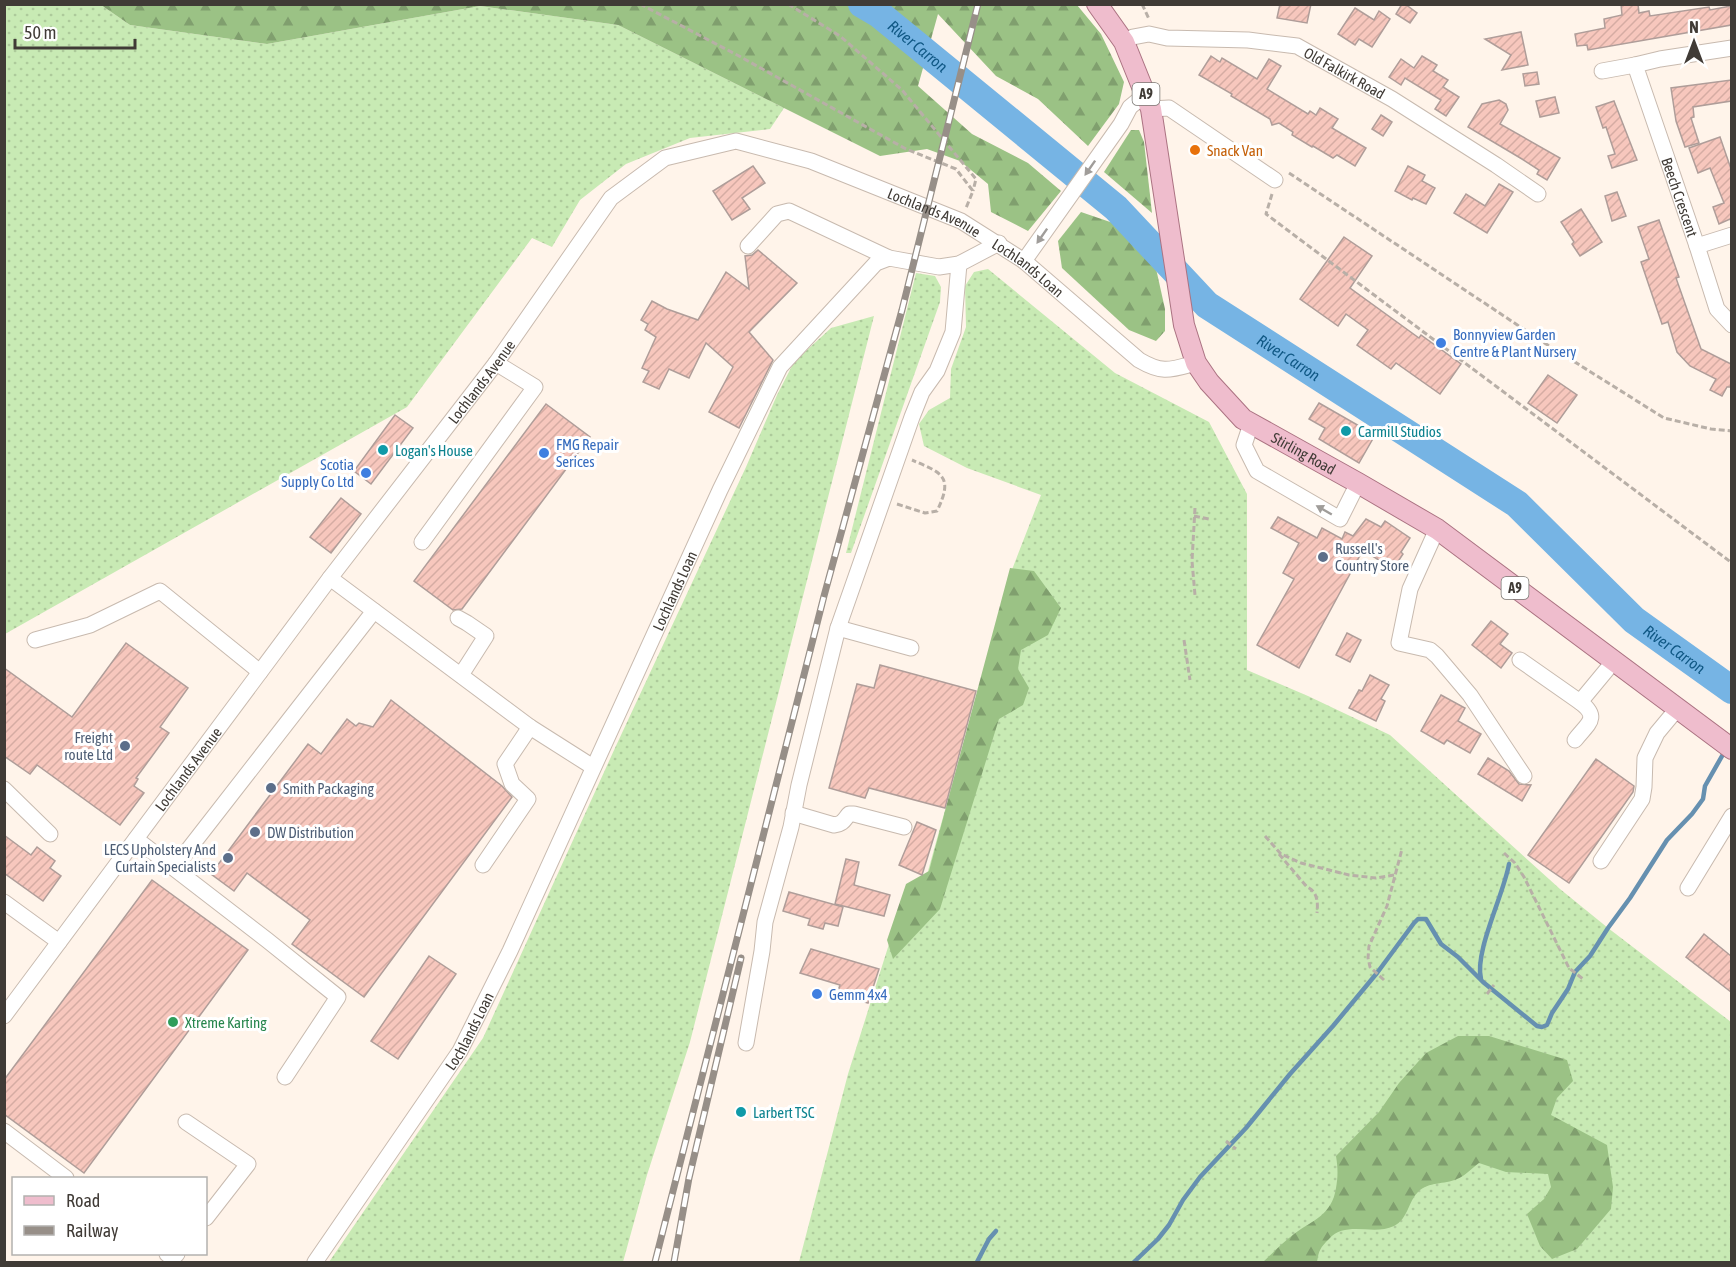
<svg xmlns="http://www.w3.org/2000/svg" width="1736" height="1267" viewBox="0 0 1736 1267" font-family="'Asap Condensed',sans-serif">
<style>
.grass{fill:url(#grass-dots)}
.forest{fill:url(#forest-firs)}
.lines{fill:none;stroke-linecap:round;stroke-linejoin:round}
.stream{stroke:#6690b0;stroke-width:4.5}
.river{stroke:#76b4e4;stroke-width:28}
.building{fill:url(#building-hatch);stroke:#af9d99;stroke-width:1.5}
.minor-casing{stroke:#c8baaf;stroke-width:17}
.major-casing{stroke:#ab7382;stroke-width:22}
.path{stroke:#b8afa7;stroke-width:3;stroke-dasharray:6 3;stroke-linecap:butt}
.minor{stroke:#fff;stroke-width:15}
.major{stroke:#efbdcd;stroke-width:20}
.rail-casing{stroke:#978f88;stroke-width:7}
.rail{stroke:#fff;stroke-width:4.5;stroke-dasharray:14;stroke-linecap:butt}
.oneway{fill:#a09d9a}
.food-dot{fill:#e8710a;stroke:#fff;stroke-width:2}
.shop-dot{fill:#3f7fe0;stroke:#fff;stroke-width:2}
.culture-dot{fill:#0f9aa8;stroke:#fff;stroke-width:2}
.service-dot{fill:#5c6f8a;stroke:#fff;stroke-width:2}
.leisure-dot{fill:#2e9e5b;stroke:#fff;stroke-width:2}
.labels{text-anchor:middle;dominant-baseline:central;stroke-width:6;stroke-linejoin:round;paint-order:stroke}
.shield{fill:#fff;stroke:#797672;stroke-width:1.5}
.shield-label{font-size:14px;font-weight:bold;fill:#403b36}
.street-label{font-size:15px;fill:#403b36;stroke:#fff}
.food-label{font-size:15px;fill:#c56008;stroke:#fff;text-anchor:start}
.shop-label{font-size:15px;fill:#366cbe;stroke:#fff;text-anchor:start}
.culture-label{font-size:15px;fill:#0d838f;stroke:#fff;text-anchor:start}
.service-label{font-size:15px;fill:#4e5e75;stroke:#fff;text-anchor:start}
.leisure-label{font-size:15px;fill:#27864d;stroke:#fff;text-anchor:start}
.water-label{font-size:16px;font-style:italic;fill:#105885;stroke:#fff}
</style>
<defs>
<pattern id="grass-dots" width="8" height="8" patternUnits="userSpaceOnUse" patternTransform="scale(1.5)"><rect width="8" height="8" fill="#c8eab4"/><path d="M2 2h.1M6 6h.1" fill="none" stroke="#adca9b" stroke-width="1.8" stroke-linecap="round"/></pattern>
<pattern id="forest-firs" width="22" height="20" patternUnits="userSpaceOnUse" patternTransform="scale(1.5)"><rect width="22" height="20" fill="#9bc285"/><path d="M5 1l3.5 6h-7zM16 11l3.5 6h-7z" fill="#809f6e"/></pattern>
<pattern id="building-hatch" width="6" height="6" patternUnits="userSpaceOnUse" patternTransform="scale(1.5)"><rect width="6" height="6" fill="#f7c7bd"/><path d="M-1 1l2-2M0 6l6-6M5 7l2-2" fill="none" stroke="#d5aca3"/></pattern>
</defs>
<rect width="100%" height="100%" fill="#fff4ea"/>
<g class="grass">
<path d="M5,5H101L130,25L267,44L480,6L618,25L784,108L770,129L690,138L626,164L580,200L552,247L532,238L407,407L5,634Z"/>
<path d="M988,269L1115,373L1209,422L1247,494V670L1308,696L1390,735L1560,889L1608,928L1731,1022V1262H799L848,1074L907,887L926,878L1013,567L1041,495L967,468L924,446L919,424L929,410L950,398L951,369L966,327L965,286L974,272Z"/>
<path d="M916,273L935,276L941,287L940,302L851,553H846Z"/>
<path d="M874,316L690,1042L647,1175L623,1262H329L483,1038L615,748L746,467L777,395L794,362L831,328Z"/>
</g>
<g class="forest">
<path d="M101,5H1077L1101,34L1124,82L1119,104L1088,146L1038,99L996,76L938,14L918,86L972,134L1028,163L1061,191L1028,231L991,212L988,184L960,161L927,149L880,156L618,25L480,6L267,44L130,25Z"/>
<path d="M1131,130H1139L1144,142L1152,213L1104,172Z"/>
<path d="M1081,212L1116,224L1155,264L1165,309V331L1156,341L1129,330L1062,268L1058,241Z"/>
<path d="M1010,568L1034,571L1061,608L1048,635L1021,650L1018,669L1029,688L1023,705L999,719L940,909L893,959L887,940L906,884L929,871Z"/>
<path d="M1458,1036H1489L1567,1060L1573,1081L1557,1098L1551,1115L1607,1145L1613,1187L1611,1209L1577,1249L1552,1259L1540,1246L1527,1214L1544,1199L1551,1187L1548,1174L1506,1172L1479,1163C1472,1168 1465,1176 1457,1179C1444,1185 1429,1181 1418,1192C1408,1202 1408,1219 1394,1226C1373,1236 1346,1220 1329,1239C1320,1248 1319,1250 1317,1262H1263C1273,1253 1283,1242 1294,1234C1313,1220 1332,1215 1336,1188C1338,1176 1338,1169 1336,1156L1379,1112L1399,1083L1426,1053Z"/>
</g>
<g class="lines">
<g class="stream">
<path d="M1481,979C1474,952 1504,894 1509,864"/>
<path d="M977,1262L989,1239L996,1231"/>
<path d="M1134,1262L1158,1239L1169,1225L1183,1200L1200,1177L1246,1128L1290,1074L1333,1026L1377,973L1414,923L1418,919H1426L1441,944L1458,957L1483,982L1537,1026L1542,1027L1547,1025L1552,1013L1568,989L1575,972L1590,956L1608,928L1630,898L1667,840L1692,814L1703,799L1705,786L1726,749"/>
</g>
<path class="river" id="s1" d="M862,4L879,14L1116,208L1207,305L1517,504L1634,620L1732,690"/>
</g>
<g class="building">
<path d="M1280,4H1311L1307,23L1277,18Z"/>
<path d="M1402,4H1405L1417,13L1410,23L1396,14Z"/>
<path d="M1621,4H1638L1639,13L1649,11L1650,16L1709,7L1710,10L1731,6V25L1588,50L1587,45L1577,46L1575,34L1605,28L1604,19L1622,15Z"/>
<path d="M1355,8L1374,20L1379,11L1390,19L1372,47L1359,39L1355,45L1338,34Z"/>
<path d="M1521,32L1528,65L1502,70L1511,55L1485,39Z"/>
<path d="M1211,56L1220,62L1222,58L1257,79L1269,59L1281,66L1267,89L1308,114L1310,111L1316,115L1320,108L1338,119L1332,128L1366,148L1355,166L1337,155L1333,158L1313,146L1312,147L1292,135L1293,132L1279,123L1272,125L1270,119L1231,96L1232,94L1199,75Z"/>
<path d="M1422,56L1437,65L1433,71L1448,80L1443,87L1459,97L1446,116L1435,109L1441,100L1405,78L1401,85L1389,77L1401,59L1414,68Z"/>
<path d="M1537,72L1539,84L1525,86L1523,74Z"/>
<path d="M1731,80V101L1693,107L1694,117L1691,118L1699,143L1685,147L1676,121L1671,88Z"/>
<path d="M1555,97L1559,113L1540,117L1536,101Z"/>
<path d="M1499,100L1506,104L1508,110L1500,124L1560,158L1547,180L1537,174L1539,170L1522,159L1468,127L1482,104Z"/>
<path d="M1614,101L1637,160L1612,168L1608,156L1615,154L1606,127L1603,128L1596,107Z"/>
<path d="M1381,115L1392,122L1383,136L1372,129Z"/>
<path d="M1720,137L1731,169V221L1730,219L1719,224L1713,207L1724,203L1710,168L1698,173L1689,148Z"/>
<path d="M753,166L765,183L742,198L750,209L732,220L713,191Z"/>
<path d="M1408,166L1425,175L1422,181L1435,188L1426,204L1413,198L1412,200L1395,191Z"/>
<path d="M1499,184L1513,192L1487,233L1454,213L1466,194L1485,206Z"/>
<path d="M1617,192L1626,216L1612,221L1605,196Z"/>
<path d="M1581,209L1602,242L1580,256L1572,244L1574,242L1561,222Z"/>
<path d="M1659,220L1679,277L1676,278L1701,349L1731,364V387H1727L1722,396L1710,390L1716,379L1690,366L1677,352L1668,322L1662,324L1641,262L1649,259L1638,227Z"/>
<path d="M1344,237L1372,256L1350,288L1419,338L1421,335L1461,364L1440,394L1396,363L1391,369L1357,345L1368,330L1346,314L1338,326L1300,299Z"/>
<path d="M758,250L797,283L749,332L773,360L739,428L709,412L733,367L706,343L689,378L669,369L659,389L643,382L649,371L642,368L656,337L645,330L648,324L641,320L652,301L667,309L698,320L726,272L749,289L745,256L752,255Z"/>
<path d="M1548,375L1577,395L1557,423L1528,403Z"/>
<path d="M1319,403L1375,435L1359,463L1319,439L1325,428L1309,419Z"/>
<path d="M546,404L590,437L462,609L453,610L414,581Z"/>
<path d="M395,415L413,428L371,484L354,471Z"/>
<path d="M341,498L361,514L331,553L310,537Z"/>
<path d="M1278,517L1317,538L1322,528L1342,539L1345,532L1353,536L1366,519L1381,527L1385,521L1410,538L1401,552L1403,554L1393,569L1363,550L1299,668L1257,645L1294,579L1283,573L1299,543L1271,528Z"/>
<path d="M1491,621L1508,634L1500,644L1512,653L1501,668L1472,645Z"/>
<path d="M1347,633L1361,640L1350,662L1336,655Z"/>
<path d="M126,643L188,688L160,727L169,733L136,778L138,779L134,786L144,793L120,825L37,765L30,774L4,756V668L72,717Z"/>
<path d="M880,665L976,691L945,808L869,788L865,798L829,788L857,684L874,688Z"/>
<path d="M1370,675L1389,685L1381,699L1385,701L1376,721L1349,708L1359,690L1362,691Z"/>
<path d="M1441,695L1465,708L1458,721L1481,734L1470,753L1447,740L1444,744L1421,731Z"/>
<path d="M391,700L502,786L512,797L364,997L292,944L310,920L247,873L234,891L211,874L308,744L321,754L347,719L356,726L359,723L373,727Z"/>
<path d="M1488,758L1509,771L1519,784L1531,785L1522,801L1478,774Z"/>
<path d="M1596,759L1634,786L1633,792L1569,883L1528,855Z"/>
<path d="M917,822L936,830L922,875L899,865Z"/>
<path d="M4,835L31,855L37,847L55,861L50,868L61,876L43,901L4,873Z"/>
<path d="M846,859L859,862L854,885L890,895L884,916L835,904Z"/>
<path d="M152,880L248,950L84,1173L4,1114V1080Z"/>
<path d="M789,892L843,907L838,926L825,923L823,929L808,925L810,919L783,911Z"/>
<path d="M1704,934L1731,956V992L1686,957Z"/>
<path d="M811,949L879,969L868,1003L837,994L840,985L800,973Z"/>
<path d="M429,956L456,974L398,1059L371,1041Z"/>
</g>
<g class="lines">
<defs>
<g id="minor">
<path id="s2" d="M1124,42L1133,37L1149,34L1167,38L1248,40L1297,46L1392,99L1496,165L1538,194"/>
<path id="s3" d="M1732,48L1660,59L1635,65L1697,246L1717,309L1732,325"/>
<path d="M1602,71L1635,65"/>
<path d="M1151,109L1169,108L1275,180"/>
<path d="M748,246L777,214L789,211L889,258"/>
<path d="M1697,246L1732,235"/>
<path d="M1024,261L1121,124L1130,107L1146,94"/>
<path d="M1251,424L1244,445L1257,471L1340,519L1358,483"/>
<path d="M1437,529L1410,589L1399,643L1430,650L1437,656L1470,695L1524,776"/>
<path d="M422,542L535,387L496,363"/>
<path d="M330,578L530,727L593,767"/>
<path d="M458,618L467,623L486,636L461,675"/>
<path d="M838,628L911,648"/>
<path d="M35,640L90,625L160,591L260,672"/>
<path d="M1520,660L1580,702L1614,661"/>
<path d="M1575,740C1587,724 1601,718 1580,702"/>
<path d="M4,789L50,834"/>
<path d="M793,813L834,825C843,824 844,820 849,814H854L904,827"/>
<path d="M136,839L267,940L338,997L285,1077"/>
<path d="M1601,861L1642,799L1644,787L1645,758L1657,733L1677,709"/>
<path d="M483,865L528,799L512,784L505,764L530,727"/>
<path d="M174,868L374,611"/>
<path d="M1688,888L1732,816"/>
<path d="M4,902L59,942"/>
<path id="s4" d="M4,1016L330,578L496,363L611,198L665,158L736,141L811,161L961,221L1024,261L1139,360C1163,374 1170,370 1196,363"/>
<path d="M746,1043L762,951L765,922L791,827L799,785L838,628L912,417L922,392L937,371L953,332L959,264"/>
<path d="M186,1122L248,1164L206,1218"/>
<path d="M4,1131L66,1178"/>
<path d="M167,1254L173,1258L177,1254"/>
<path id="s5" d="M315,1262L460,1051L510,951L720,490L780,367L876,263L889,258L939,267L959,264L999,243"/>
</g>
<g id="major">
<path id="s6" d="M1097,4L1124,42L1151,109L1184,325L1196,363L1209,382L1243,419L1358,483L1437,529L1732,749"/>
</g>
</defs>
<use href="#minor" class="minor-casing"/>
<use href="#major" class="major-casing"/>
<g class="path">
<path d="M640,4L739,56L906,149L956,169L973,191L966,208"/>
<path d="M788,4L840,36L902,90L976,179L973,191"/>
<path d="M1142,4L1149,19"/>
<path d="M1289,173L1543,342L1664,418L1711,429L1732,431"/>
<path d="M1272,194L1266,214L1732,563"/>
<path d="M897,504L925,513L937,511C954,476 942,473 912,460"/>
<path d="M1195,508L1192,561L1195,595"/>
<path d="M1194,516L1209,519"/>
<path d="M1184,640L1190,680"/>
<path d="M1265,836L1281,854L1301,863L1349,875L1376,878L1394,875"/>
<path d="M1504,853L1515,863L1524,877L1569,968L1583,979"/>
<path d="M1279,854L1307,887C1318,892 1318,903 1317,913"/>
<path d="M1384,980L1370,967L1368,958L1369,946L1387,906L1402,849"/>
<path d="M1487,994L1494,985"/>
<path d="M1226,1141L1236,1149"/>
</g>
<use href="#minor" class="minor"/>
<use href="#major" class="major"/>
<defs>
<g id="rail">
<path d="M655,1262L824,596L902,310L978,4"/>
<path d="M674,1262L689,1178L741,958"/>
</g>
</defs>
<use href="#rail" class="rail-casing"/>
<use href="#rail" class="rail"/>
</g>
<defs><path id="oneway-solid" d="M-6-.8H1V-3.2L6.5 0L1 3.2V.8H-6Z" transform="scale(1.5)"/></defs>
<g class="oneway">
<use href="#oneway-solid" transform="translate(1090 168) rotate(125)"/>
<use href="#oneway-solid" transform="translate(1042 236) rotate(125)"/>
<use href="#oneway-solid" transform="translate(1324 510) rotate(-150)"/>
</g>
<circle class="food-dot" cx="1195" cy="150" r="6"/>
<g class="shop-dot">
<circle cx="1441" cy="343" r="6"/>
<circle cx="544" cy="453" r="6"/>
<circle cx="366" cy="473" r="6"/>
<circle cx="817" cy="994" r="6"/>
</g>
<g class="culture-dot">
<circle cx="1346" cy="431" r="6"/>
<circle cx="383" cy="450" r="6"/>
<circle cx="741" cy="1112" r="6"/>
</g>
<g class="service-dot">
<circle cx="1323" cy="557" r="6"/>
<circle cx="125" cy="746" r="6"/>
<circle cx="271" cy="788" r="6"/>
<circle cx="255" cy="832" r="6"/>
<circle cx="228" cy="858" r="6"/>
</g>
<circle class="leisure-dot" cx="173" cy="1022" r="6"/>
<g class="labels">
<g class="shield">
<rect x="1132.5" y="83" width="27" height="22" rx="4.5"/>
<rect x="1501.5" y="577" width="27" height="22" rx="4.5"/>
</g>
<g class="shield-label">
<text x="1146" y="94">A9</text>
<text x="1515" y="588">A9</text>
</g>
<g class="street-label">
<text stroke="none"><textPath href="#s2" startOffset="230">Old Falkirk Road</textPath></text>
<text stroke="none"><textPath href="#s3" startOffset="238">Beech Crescent</textPath></text>
<text stroke="none"><textPath href="#s4" startOffset="1370">Lochlands Avenue</textPath></text>
<text stroke="none"><textPath href="#s4" startOffset="1480">Lochlands Loan</textPath></text>
<text stroke="none"><textPath href="#s4" startOffset="794">Lochlands Avenue</textPath></text>
<text stroke="none"><textPath href="#s6" startOffset="520">Stirling Road</textPath></text>
<text stroke="none"><textPath href="#s5" startOffset="764">Lochlands Loan</textPath></text>
<text stroke="none"><textPath href="#s4" startOffset="308">Lochlands Avenue</textPath></text>
<text stroke="none"><textPath href="#s5" startOffset="278">Lochlands Loan</textPath></text>
</g>
<g class="food-label">
<text x="1207" y="150">Snack Van</text>
</g>
<g class="shop-label">
<text x="1453" y="334">Bonnyview Garden<tspan x="1453" dy="17">Centre &amp; Plant Nursery</tspan></text>
<text x="556" y="444">FMG Repair<tspan x="556" dy="17">Serices</tspan></text>
<text x="354" y="464" text-anchor="end">Scotia<tspan x="354" dy="17">Supply Co Ltd</tspan></text>
<text x="829" y="994">Gemm 4x4</text>
</g>
<g class="culture-label">
<text x="1358" y="431">Carmill Studios</text>
<text x="395" y="450">Logan's House</text>
<text x="753" y="1112">Larbert TSC</text>
</g>
<g class="service-label">
<text x="1335" y="548">Russell's<tspan x="1335" dy="17">Country Store</tspan></text>
<text x="113" y="737" text-anchor="end">Freight<tspan x="113" dy="17">route Ltd</tspan></text>
<text x="283" y="788">Smith Packaging</text>
<text x="267" y="832">DW Distribution</text>
<text x="216" y="849" text-anchor="end">LECS Upholstery And<tspan x="216" dy="17">Curtain Specialists</tspan></text>
</g>
<g class="leisure-label">
<text x="185" y="1022">Xtreme Karting</text>
</g>
<g class="water-label">
<text stroke="none"><textPath href="#s1" startOffset="70">River Carron</textPath></text>
<text stroke="none"><textPath href="#s1" startOffset="556">River Carron</textPath></text>
<text stroke="none"><textPath href="#s1" startOffset="1042">River Carron</textPath></text>
</g>
</g>
<rect width="1736" height="1267" fill="none" stroke="#403b36" stroke-width="12"/>
<rect x="12" y="1177" width="195" height="78" fill="#ffffff" stroke="#b3b1af" stroke-width="1.5"/>
<rect x="24" y="1196" width="30" height="9" fill="#efbdcd" stroke="#b3b1af" stroke-width="1.5"/>
<text x="66" y="1207" font-size="18" fill="#403b36">Road</text>
<rect x="24" y="1226" width="30" height="9" fill="#978f88" stroke="#b3b1af" stroke-width="1.5"/>
<text x="66" y="1237" font-size="18" fill="#403b36">Railway</text>
<g transform="translate(1694 42)" stroke="#ffffff" stroke-width="4.5" paint-order="stroke">
<path d="M0-4.5L10 22L0 15L-10 22Z" fill="#403b36"/>
<text y="-9" font-size="16" font-weight="bold" text-anchor="middle" fill="#403b36">N</text>
</g>
<path d="M15 39v9h120v-9" fill="none" stroke="#403b36" stroke-width="3"/>
<text x="24" y="39" font-size="18" fill="#403b36" stroke="#ffffff" stroke-width="4.5" paint-order="stroke">50 m</text>
</svg>
